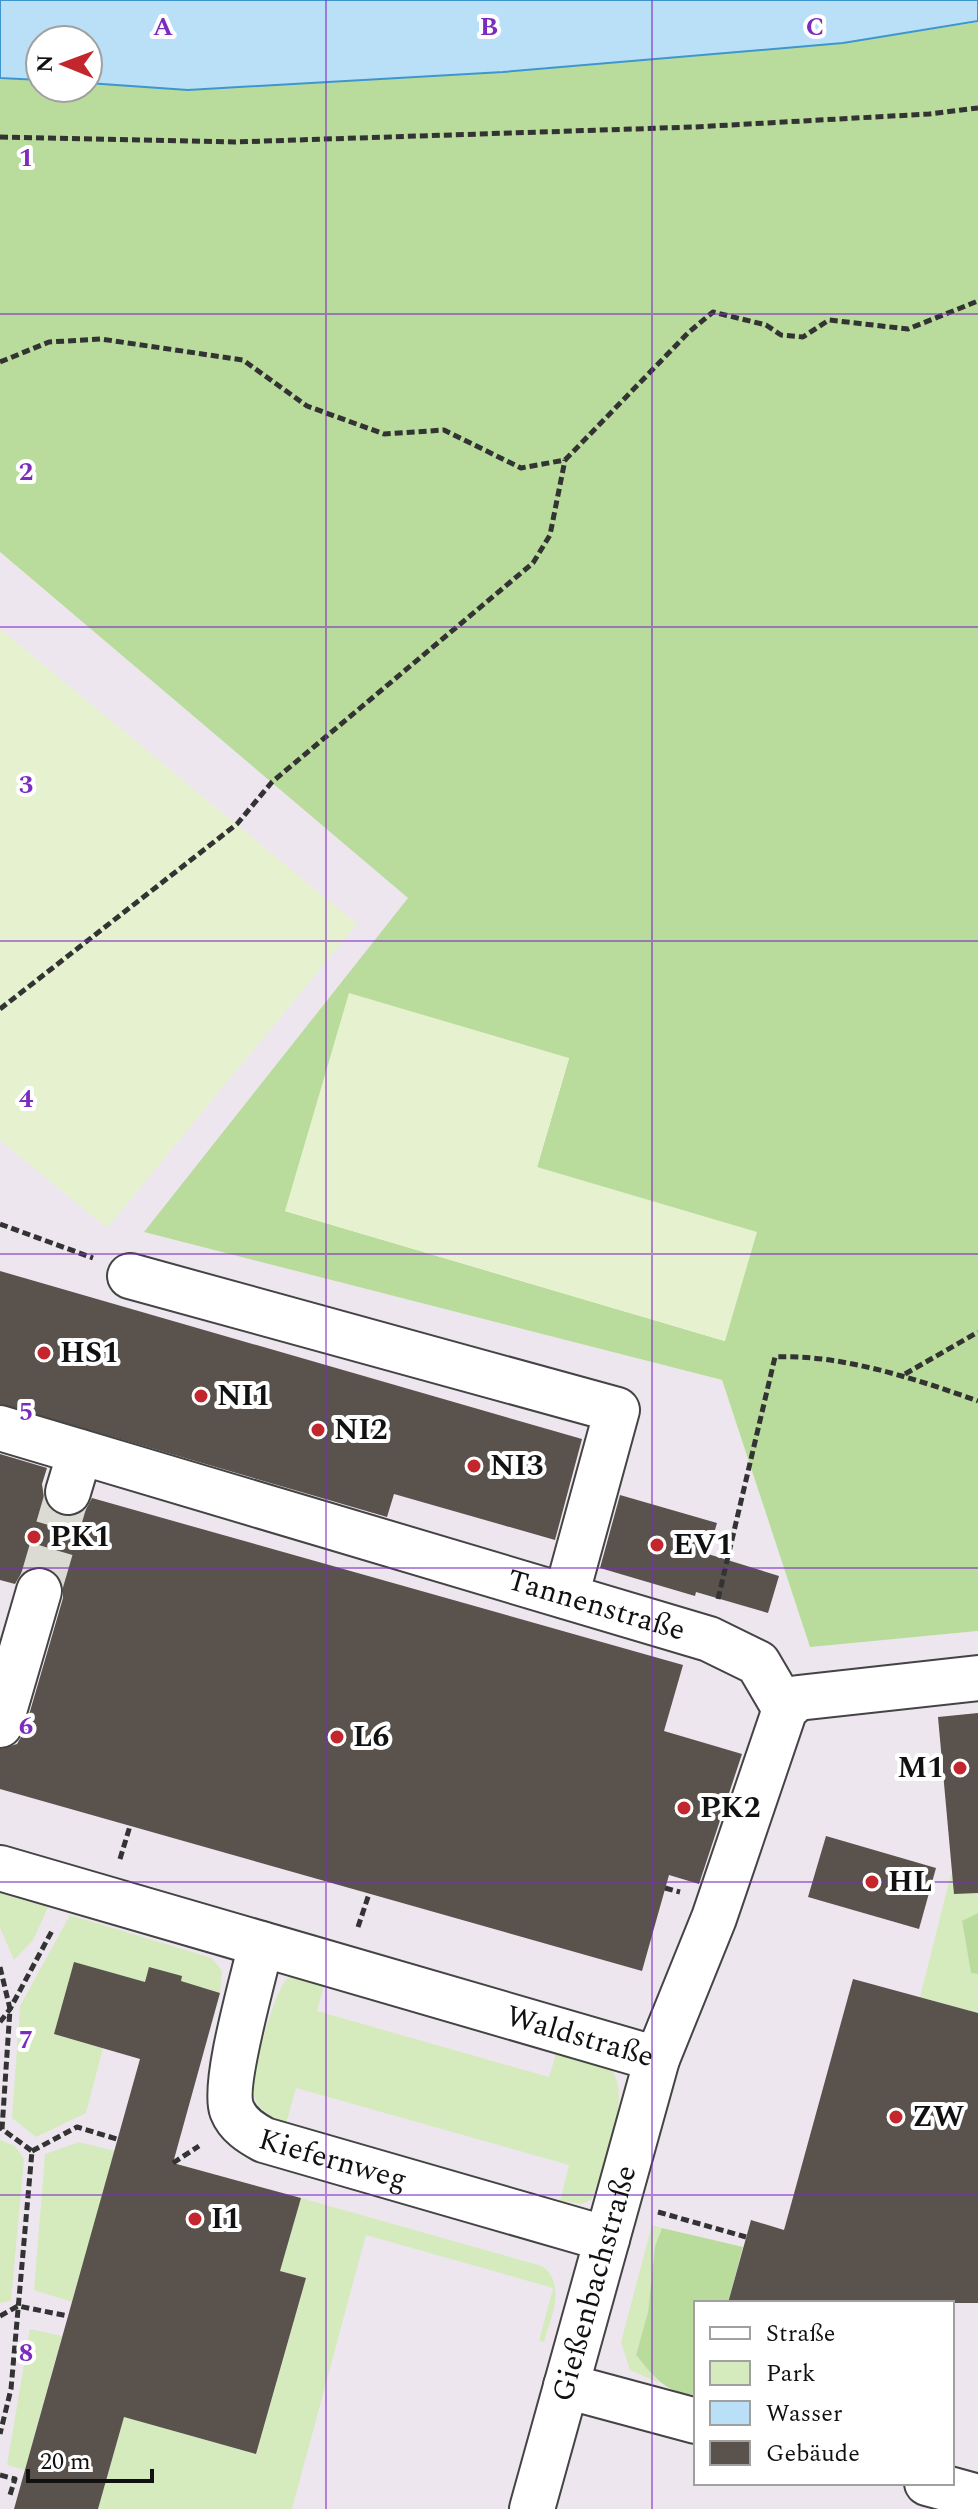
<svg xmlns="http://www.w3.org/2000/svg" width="978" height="2509" viewBox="0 0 978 2509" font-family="Spectral,serif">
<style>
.industrial{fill:#eee6ef;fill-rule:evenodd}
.green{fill:#d5ebbd}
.forest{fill:#b9dc9c;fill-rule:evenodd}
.pitch{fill:#e6f2cf}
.water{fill:#b9e0f7;stroke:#3f96cf;stroke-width:2}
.building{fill:#5a524d}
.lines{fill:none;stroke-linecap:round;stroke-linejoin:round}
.minor-tunnel{stroke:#dbdad3;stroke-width:44;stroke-dasharray:44 22;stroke-linecap:butt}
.minor-casing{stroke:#444;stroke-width:48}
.path{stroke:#333;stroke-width:5;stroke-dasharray:8 4;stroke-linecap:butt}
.minor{stroke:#fff;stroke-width:44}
.grid{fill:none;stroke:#7b2cbf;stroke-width:2;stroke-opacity:0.55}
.poi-dot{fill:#c4262e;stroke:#fff;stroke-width:3}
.labels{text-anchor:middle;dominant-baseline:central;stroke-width:8;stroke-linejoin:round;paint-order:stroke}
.poi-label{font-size:30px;font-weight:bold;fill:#111;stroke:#fff;text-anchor:start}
.street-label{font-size:30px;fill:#111;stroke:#fff}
.grid-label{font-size:26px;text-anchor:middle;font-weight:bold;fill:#7b2cbf;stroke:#fff;stroke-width:8;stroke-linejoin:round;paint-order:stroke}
</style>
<rect width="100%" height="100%" fill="#fffdf5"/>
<path class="industrial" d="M0,552L409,898L145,1232L722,1380L810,1646L978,1631V2509H0ZM696,2303H952V2483H696Z"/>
<g class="green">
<path d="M978,1872V1913L962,1922L971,1973L978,1974V2013L920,1997L951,1874Z"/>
<path d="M0,1890L49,1905L33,1940L14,1960L0,1928Z"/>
<path d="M70,1915L212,1958L222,1971L220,1993L202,1987L198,1998L178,1992L182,1976L145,1983L103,2048L86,2113L36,2137L12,2118L20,2006Z"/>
<path d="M302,1972L326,1978L317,2011L549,2077L559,2044C575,2051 603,2057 613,2072C631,2099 603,2171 592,2199L583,2204L560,2201L569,2165L296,2088L286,2124C274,2117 256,2110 254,2095C250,2076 273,1996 286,1980C290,1975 295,1974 302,1972Z"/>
<path d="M0,2140L15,2146L24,2159L11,2301L0,2303Z"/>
<path d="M79,2142L115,2151L72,2302L34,2290L45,2154Z"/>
<path d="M301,2198L542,2266C567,2284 551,2317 544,2342L539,2341L553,2288L366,2235L292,2509H98L124,2417L256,2454L306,2279L280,2271Z"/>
<path d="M652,2225L662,2228L655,2246L648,2312L636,2355L659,2383L630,2370L621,2342Z"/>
<path d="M30,2329L62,2336L25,2470L7,2465Z"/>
</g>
<g class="forest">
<path d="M978,22V1631L810,1647L722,1380L144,1232L408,898L0,552V78L40,80V88H88V83L188,90L503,72L843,43ZM569,1058L537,1167L725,1341L285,1211Z"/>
<path d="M978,1913V1974L971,1973L962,1921Z"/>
<path d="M662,2228L743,2247L728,2303H696V2395C665,2393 654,2377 636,2355L648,2312L655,2246Z"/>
</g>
<g class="pitch">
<path d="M0,629L357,924L107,1228L0,1140Z"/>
<path d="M349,993L569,1058L537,1167L757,1232L725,1341L285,1211Z"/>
</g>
<path class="water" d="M0,0H978V21L843,43L503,72L188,90L88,83V40H40V80L0,78Z"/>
<g class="building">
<path d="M0,1271L582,1439L555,1540L394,1494L387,1517L0,1404Z"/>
<path d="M0,1454L47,1468L42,1484L44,1498L50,1510L62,1516H74L85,1511L92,1498L683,1665L664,1731L742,1754L699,1884L669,1875L642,1971L0,1789V1749L17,1744L24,1732L63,1598V1586L58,1574L45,1567H32L22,1572L15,1584L0,1580Z"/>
<path d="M620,1495L717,1523L708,1554L779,1576L768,1613L696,1592L695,1596L600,1568Z"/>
<path d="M978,1713V1893L954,1894L938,1717Z"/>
<path d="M826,1836L936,1868L919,1929L808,1897Z"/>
<path d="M74,1962L145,1982L149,1967L182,1976L181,1981L220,1993L173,2163L301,2198L280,2271L306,2278L256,2454L124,2417L98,2509H14L140,2059L54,2034Z"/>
<path d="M853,1979L978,2013V2303H728L751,2220L784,2230Z"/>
</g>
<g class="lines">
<path class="minor-tunnel" d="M39,1591L68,1492"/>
<defs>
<g id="minor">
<path d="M130,1276L617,1410L566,1596"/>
<path id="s1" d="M0,1428L709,1639L758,1663L785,1709"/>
<path d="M68,1492L80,1452"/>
<path d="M0,1725L39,1591"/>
<path id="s2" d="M0,1868L657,2059"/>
<path id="s3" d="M261,1944C254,1976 222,2085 232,2110C238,2125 251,2133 264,2140L607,2239"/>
<path d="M566,2386L696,2421"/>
<path d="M927,2483L978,2497"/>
<path id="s4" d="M532,2509L657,2059L714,1918L785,1709L798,1698L978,1678"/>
</g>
</defs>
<use href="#minor" class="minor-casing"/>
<g class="path">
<path d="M0,137L235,142L694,127L929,114L978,108"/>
<path d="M0,362L49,342L101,339L243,360L307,406L384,434L444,430L521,468L565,460L689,332L713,312L766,325L781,335L803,337L829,320L908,329L978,301"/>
<path d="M0,1009L237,824L272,782L533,563L550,535L565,460"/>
<path d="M0,1224L93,1258"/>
<path d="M905,1374L978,1332"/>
<path d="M718,1599L775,1357C841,1354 916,1379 978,1401"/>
<path d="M120,1859L130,1826"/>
<path d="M665,1888L680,1892"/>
<path d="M358,1927L369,1894"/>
<path d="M0,1967L10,2009L2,2129L32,2151L11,2389L0,2434"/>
<path d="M0,2022L10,2009L53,1929"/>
<path d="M32,2151L77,2127L117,2139"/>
<path d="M173,2163L199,2146"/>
<path d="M658,2212L746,2237"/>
<path d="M0,2316L18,2306L68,2316"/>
<path d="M0,2475L15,2479L10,2495"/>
</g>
<use href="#minor" class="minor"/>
</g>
<path class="grid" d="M326,0V2509M652,0V2509M0,314H978M0,627H978M0,941H978M0,1254H978M0,1568H978M0,1882H978M0,2195H978"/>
<g class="poi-dot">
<circle cx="44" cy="1353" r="8"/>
<circle cx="201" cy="1396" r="8"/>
<circle cx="318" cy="1430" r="8"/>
<circle cx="474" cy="1466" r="8"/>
<circle cx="34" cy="1537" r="8"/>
<circle cx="657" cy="1545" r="8"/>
<circle cx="337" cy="1737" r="8"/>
<circle cx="960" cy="1768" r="8"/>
<circle cx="684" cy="1808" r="8"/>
<circle cx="872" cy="1882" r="8"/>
<circle cx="896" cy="2117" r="8"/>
<circle cx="195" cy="2219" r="8"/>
</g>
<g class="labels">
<g class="poi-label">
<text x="60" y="1353">HS1</text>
<text x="217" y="1396">NI1</text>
<text x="334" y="1430">NI2</text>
<text x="490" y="1466">NI3</text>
<text x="50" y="1537">PK1</text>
<text x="673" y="1545">EV1</text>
<text x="353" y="1737">L6</text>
<text x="944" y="1768" text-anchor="end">M1</text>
<text x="700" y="1808">PK2</text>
<text x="888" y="1882">HL</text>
<text x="912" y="2117">ZW</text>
<text x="211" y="2219">I1</text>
</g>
<g class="street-label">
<text stroke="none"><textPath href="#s1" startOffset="622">Tannenstraße</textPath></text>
<text stroke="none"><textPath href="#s2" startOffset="604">Waldstraße</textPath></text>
<text stroke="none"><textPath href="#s3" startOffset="286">Kiefernweg</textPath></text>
<text stroke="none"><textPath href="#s4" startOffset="234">Gießenbachstraße</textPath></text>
</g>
</g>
<g class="grid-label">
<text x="163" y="35">A</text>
<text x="489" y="35">B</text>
<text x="815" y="35">C</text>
<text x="26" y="166">1</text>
<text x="26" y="480">2</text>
<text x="26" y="793">3</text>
<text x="26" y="1107">4</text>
<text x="26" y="1420">5</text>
<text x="26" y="1734">6</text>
<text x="26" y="2048">7</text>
<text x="26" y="2361">8</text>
</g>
<rect x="694" y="2301" width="260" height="184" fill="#ffffff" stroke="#a0a0a0" stroke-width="2"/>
<rect x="710" y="2327" width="40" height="12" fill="#ffffff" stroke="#a0a0a0" stroke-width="2"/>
<text x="766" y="2341" font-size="24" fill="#111111">Straße</text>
<rect x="710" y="2361" width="40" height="24" fill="#d5ebbd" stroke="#a0a0a0" stroke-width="2"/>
<text x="766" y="2381" font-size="24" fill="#111111">Park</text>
<rect x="710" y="2401" width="40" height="24" fill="#b9e0f7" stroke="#a0a0a0" stroke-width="2"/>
<text x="766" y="2421" font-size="24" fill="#111111">Wasser</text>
<rect x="710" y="2441" width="40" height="24" fill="#5a524d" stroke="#a0a0a0" stroke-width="2"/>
<text x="766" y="2461" font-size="24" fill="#111111">Gebäude</text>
<g transform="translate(64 64) rotate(271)"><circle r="38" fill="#ffffff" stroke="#a0a0a0" stroke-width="2"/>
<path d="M0-6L14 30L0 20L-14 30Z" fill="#c4262e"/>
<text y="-12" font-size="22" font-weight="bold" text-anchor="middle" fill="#111111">N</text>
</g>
<path d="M28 2469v12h124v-12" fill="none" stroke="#111111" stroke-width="4"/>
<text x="40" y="2469" font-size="24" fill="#111111" stroke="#ffffff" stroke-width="6" paint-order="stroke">20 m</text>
</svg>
